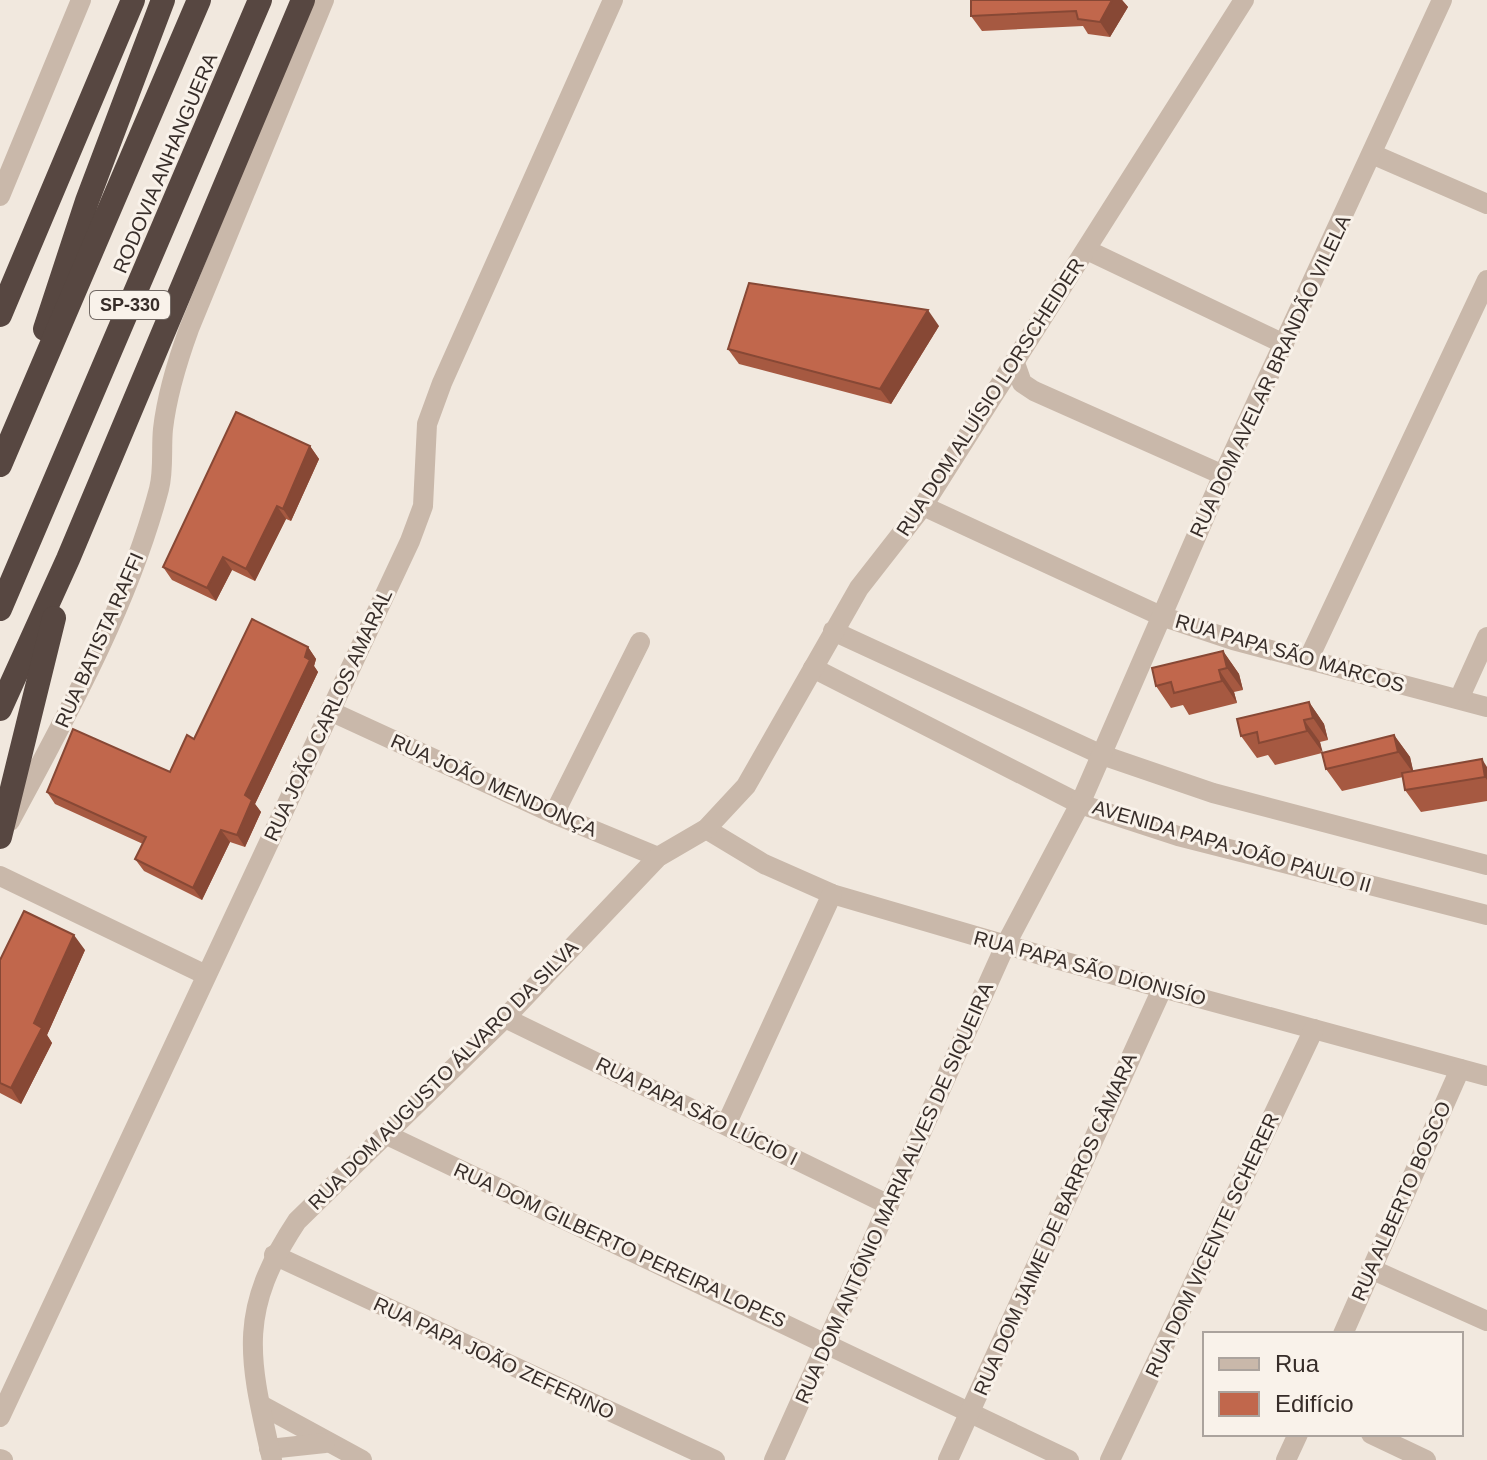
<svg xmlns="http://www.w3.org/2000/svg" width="1487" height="1460" viewBox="0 0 1487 1460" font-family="Helvetica,sans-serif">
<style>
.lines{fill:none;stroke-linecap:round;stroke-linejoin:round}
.minor{stroke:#c9b8aa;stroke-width:20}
.highway{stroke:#574741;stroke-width:24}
.wall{fill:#a65941}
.shaded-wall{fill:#874835}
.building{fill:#c1674c;stroke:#874835;stroke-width:2}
.labels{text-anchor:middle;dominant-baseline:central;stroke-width:6;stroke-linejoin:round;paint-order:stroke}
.shield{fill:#f9f2ea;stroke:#716863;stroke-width:2}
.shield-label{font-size:18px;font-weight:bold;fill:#372d29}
.street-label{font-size:20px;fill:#372d29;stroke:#f9f2ea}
</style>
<rect width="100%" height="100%" fill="#f1e8de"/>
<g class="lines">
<g class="minor">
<path d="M1372,154L1487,204"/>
<path d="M0,196L81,0"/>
<path d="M1087,250L1284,344"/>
<path d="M1015,363L1022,383L1034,391L1223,475"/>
<path d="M923,506L1161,616L1233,640L1487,707"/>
<path d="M833,631L1102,755L1213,793L1487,865"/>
<path d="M1308,660L1487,280"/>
<path d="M813,668L1080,804L1178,836L1487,915"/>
<path d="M1459,699L1487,637"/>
<path d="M330,711L554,814L658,857"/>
<path d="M554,814L640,642"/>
<path d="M10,821C67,715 128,606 159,489C164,470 161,448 163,429C167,394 177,362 189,329L324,0"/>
<path d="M706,829L764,864L832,894L1044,956L1487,1076"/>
<path d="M0,876L206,975"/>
<path d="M505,1018L889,1205"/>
<path d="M726,1125L832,894"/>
<path d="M387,1135L1069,1460"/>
<path d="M274,1255L715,1460"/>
<path d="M1371,1269L1487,1321"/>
<path d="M1343,1334L1460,1069"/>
<path d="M261,1405L362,1460"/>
<path d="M0,1417L410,541L423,506L427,424L442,383L613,0"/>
<path d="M1371,1434L1426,1460"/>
<path d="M269,1449L325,1443"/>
<path d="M0,1459L3,1460"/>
<path d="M272,1460C249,1358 236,1313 297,1221L505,1018L658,857L706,829L746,786L859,588L923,506L1244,0"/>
<path d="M774,1460L1005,946L1080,804L1223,475L1442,0"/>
<path d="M948,1460L1162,989"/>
<path d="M1110,1460L1314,1029"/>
<path d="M1286,1460L1298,1434"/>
</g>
<g class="highway">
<path d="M0,315L133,0"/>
<path d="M45,329L87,201L163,0"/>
<path d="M0,465L199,0"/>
<path d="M0,609L260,0"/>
<path d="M0,709L68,559L303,0"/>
<path d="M0,837L54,618"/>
</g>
</g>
<g class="wall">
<path d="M971,0H1122L1128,7L1110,37L1088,34L1083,26L982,31L971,16Z"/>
<path d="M939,326L891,404L739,364L728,349Z"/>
<path d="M310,446L319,459L291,521L286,519L255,581L232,570L216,601L172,580L163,567Z"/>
<path d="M308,647L316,659L314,666L318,672L255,804L261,812L245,847L230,842L202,900L144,871L135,859L143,844L55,804L47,792L170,772L194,739Z"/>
<path d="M1223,651L1239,674L1243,690L1234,692L1237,703L1189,715L1183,705L1171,708L1156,686Z"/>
<path d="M1309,702L1324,724L1328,740L1320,742L1322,753L1394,735L1410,757L1413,771L1487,767V801L1421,812L1405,790L1403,777L1342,791L1326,769L1322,753L1275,765L1268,755L1257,758L1241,736Z"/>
<path d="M85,950L47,1035L52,1043L21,1104L0,1093V960Z"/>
</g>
<g class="shaded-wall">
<path d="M1112,0H1122L1128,7L1110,37L1100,22Z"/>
<path d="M928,310L939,326L891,404L880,389Z"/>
<path d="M310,446L319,459L291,521L283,509Z"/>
<path d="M277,506L286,519L255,581L246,569Z"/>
<path d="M223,557L232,570L216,601L207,588Z"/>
<path d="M308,647L316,659L314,666L318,672L255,804L261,812L245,847L237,835L245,795Z"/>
<path d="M1223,651L1239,674L1243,690L1227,668Z"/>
<path d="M1219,670L1234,692L1237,703L1222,681Z"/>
<path d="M1309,702L1324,724L1328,740L1313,718Z"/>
<path d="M1304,720L1320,742L1323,753L1307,731Z"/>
<path d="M1394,735L1410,757L1414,774L1398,752Z"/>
<path d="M1482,759L1487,767V780L1485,777Z"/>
<path d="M221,830L230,842L202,900L193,888Z"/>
<path d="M74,935L85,950L47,1035L52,1043L21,1104L11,1088L34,1023Z"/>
</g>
<g class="building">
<path d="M971,0H1112L1100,22L1078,19L1076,11L971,16Z"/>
<path d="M749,283L928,310L880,389L728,349Z"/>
<path d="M236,412L310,446L283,509L277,506L246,569L223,557L207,588L163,567Z"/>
<path d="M252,619L308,647L305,657L310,660L245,795L252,800L237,835L221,830L193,888L135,859L146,837L47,792L73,729L170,772L187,735L194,739Z"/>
<path d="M1223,651L1227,668L1219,670L1222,681L1174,693L1171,682L1156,686L1152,668Z"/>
<path d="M1309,702L1313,718L1304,720L1307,731L1259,743L1257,732L1241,736L1237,719Z"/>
<path d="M1394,735L1398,752L1326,769L1322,753Z"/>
<path d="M1482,759L1485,777L1405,790L1402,773Z"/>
<path d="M24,911L74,935L34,1023L42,1028L11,1088L0,1083V960Z"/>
</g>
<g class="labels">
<rect class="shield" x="90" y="291" width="80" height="28" rx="6"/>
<g class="shield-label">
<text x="130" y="305">SP-330</text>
</g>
<g class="street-label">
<text transform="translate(165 163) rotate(-67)">RODOVIA ANHANGUERA</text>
<text transform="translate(1270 376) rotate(-65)">RUA DOM AVELAR BRANDÃO VILELA</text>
<text transform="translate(990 397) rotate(-57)">RUA DOM ALUÍSIO LORSCHEIDER</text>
<text transform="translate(99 640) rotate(-66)">RUA BATISTA RAFFI</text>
<text transform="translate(1290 653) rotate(16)">RUA PAPA SÃO MARCOS</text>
<text transform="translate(328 715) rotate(-65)">RUA JOÃO CARLOS AMARAL</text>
<text transform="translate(494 785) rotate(24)">RUA JOÃO MENDONÇA</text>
<text transform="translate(1232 846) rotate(16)">AVENIDA PAPA JOÃO PAULO II</text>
<text transform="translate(1090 968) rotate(15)">RUA PAPA SÃO DIONISÍO</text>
<text transform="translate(443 1075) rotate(-45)">RUA DOM AUGUSTO ÁLVARO DA SILVA</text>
<text transform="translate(697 1111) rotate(26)">RUA PAPA SÃO LÚCIO I</text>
<text transform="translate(894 1193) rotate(-66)">RUA DOM ANTÔNIO MARIA ALVES DE SIQUEIRA</text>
<text transform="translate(1401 1201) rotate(-66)">RUA ALBERTO BOSCO</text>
<text transform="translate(1055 1224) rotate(-66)">RUA DOM JAIME DE BARROS CÂMARA</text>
<text transform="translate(620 1245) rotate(25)">RUA DOM GILBERTO PEREIRA LOPES</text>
<text transform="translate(1212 1245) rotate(-65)">RUA DOM VICENTE SCHERER</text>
<text transform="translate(494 1358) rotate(25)">RUA PAPA JOÃO ZEFERINO</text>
</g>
</g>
<rect x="1203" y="1332" width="260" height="104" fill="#f9f2ea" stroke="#aba39d" stroke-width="2"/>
<rect x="1219" y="1358" width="40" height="12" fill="#c9b8aa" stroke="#aba39d" stroke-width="2"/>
<text x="1275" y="1372" font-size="24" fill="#372d29">Rua</text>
<rect x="1219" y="1392" width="40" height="24" fill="#c1674c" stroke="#aba39d" stroke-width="2"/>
<text x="1275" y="1412" font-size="24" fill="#372d29">Edifício</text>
</svg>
